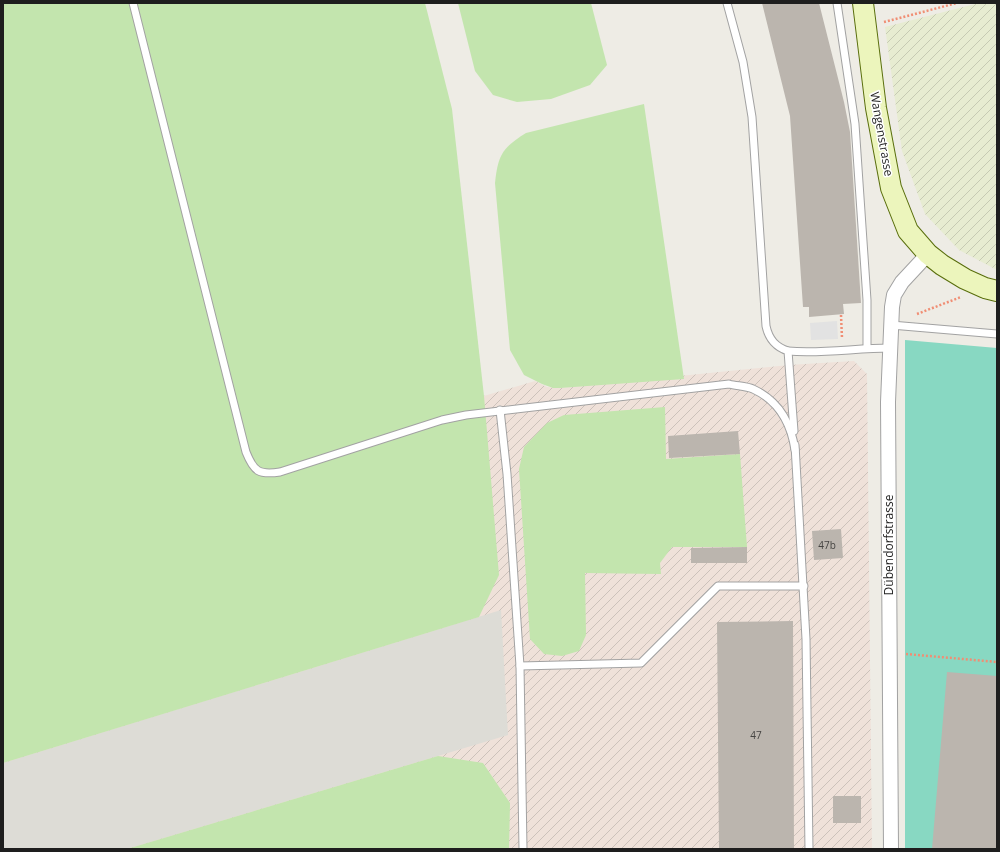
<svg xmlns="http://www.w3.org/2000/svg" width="1000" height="852" viewBox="0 0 1000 852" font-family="'Open Sans',sans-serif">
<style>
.military{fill:url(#military-furrows)}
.airport{fill:#dddcd6}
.farmland{fill:url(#farmland-furrows)}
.grass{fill:#c3e5ae}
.pitch{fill:#88d8c2}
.parking{fill:#e2e2e2}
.building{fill:#bbb5ae}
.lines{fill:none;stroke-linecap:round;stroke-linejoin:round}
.service-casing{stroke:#a2a2a2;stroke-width:9}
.minor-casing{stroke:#a2a2a2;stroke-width:16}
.secondary-casing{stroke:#596e0c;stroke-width:22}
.path{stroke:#f08e74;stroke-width:2.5;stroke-dasharray:2 2;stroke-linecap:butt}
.service{stroke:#fff;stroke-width:7}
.minor{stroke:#fff;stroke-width:14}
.secondary{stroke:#ecf5bc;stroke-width:20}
.labels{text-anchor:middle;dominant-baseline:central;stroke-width:3;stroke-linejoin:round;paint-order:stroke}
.number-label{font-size:10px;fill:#454442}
.street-label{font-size:12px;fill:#1e1e1e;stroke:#fff}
</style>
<defs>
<pattern id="military-furrows" width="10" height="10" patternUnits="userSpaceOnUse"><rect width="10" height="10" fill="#efe1d9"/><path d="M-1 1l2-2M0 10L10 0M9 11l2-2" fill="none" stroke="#ccc1ba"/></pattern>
<pattern id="farmland-furrows" width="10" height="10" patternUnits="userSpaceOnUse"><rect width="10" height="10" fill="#e7ecd1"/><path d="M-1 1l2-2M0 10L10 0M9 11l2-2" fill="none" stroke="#c6cab3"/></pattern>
</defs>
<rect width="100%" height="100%" fill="#eeece5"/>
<path class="military" d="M3,3L416,416L535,381L547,387L560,388L789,365L854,361L867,374L872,849H3Z"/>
<path class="airport" d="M501,610L508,735L127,849H3V763Z"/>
<path class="farmland" d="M979,3L997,4V270L959,250L925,214L902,151L885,27Z"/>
<g class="grass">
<path d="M3,3H425L452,109L484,396L499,575L479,617L3,763Z"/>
<path d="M458,3H591L607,65L590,85L551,99L517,102L493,95L475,71Z"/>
<path d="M644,104L684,379L560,388H553L542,384L524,375L510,350L495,183C498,155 502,148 526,133Z"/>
<path d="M665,407L666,459L740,454L747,547H672L660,563L661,574L585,573L586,635L579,651L562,656L544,654L530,639L519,469L524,447L547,423L564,415Z"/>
<path d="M438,756L483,763L510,803L509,849H127Z"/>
</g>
<path class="pitch" d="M905,340L997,348V849H905Z"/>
<path class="parking" d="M837,321L838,339L811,340L810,323Z"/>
<g class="building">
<path d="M762,3H819L844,102L850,132L861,303L843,304L844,314L809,317V307H803L790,116Z"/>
<path d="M738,431L740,454L669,458L668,436Z"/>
<path d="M841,529L843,558L814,560L812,531Z"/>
<path d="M747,547V563H691V548Z"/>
<path d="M793,621L794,849H719L717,622Z"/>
<path d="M947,672L997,676V849H932Z"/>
<rect x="833" y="796" width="28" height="27"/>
</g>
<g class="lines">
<defs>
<g id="service">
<path d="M133,3L246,452C254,472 259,475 280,472L442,420L466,415L729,384C736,386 746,386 753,389C779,401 791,423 795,450"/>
<path d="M727,3L743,62L752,117L766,326C769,340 776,347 788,351L794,431"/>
<path d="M837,3L855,124L867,300V348"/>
<path d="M891,325L997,334"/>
<path d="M788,351C822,354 856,348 890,348"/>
<path d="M500,410L507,474L520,666L523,849"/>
<path d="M795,445L806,639L809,849"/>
<path d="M520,666L641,663L718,586H804"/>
</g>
<path id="minor" d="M891,849L888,402L892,307L894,295L902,282L928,254"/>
<path id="secondary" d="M863,3L876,108L891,188L908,231L928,254L942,265L965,279L985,288L997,291"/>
</defs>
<use href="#service" class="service-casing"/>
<use href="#minor" class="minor-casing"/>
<use href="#secondary" class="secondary-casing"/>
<g class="path">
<path d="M884,22L957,3"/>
<path d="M917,314L961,297"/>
<path d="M841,315L842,338"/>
<path d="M906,654L997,662"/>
</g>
<use href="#service" class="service"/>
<use href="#minor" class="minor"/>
<use href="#secondary" class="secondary"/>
</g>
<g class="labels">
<g class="number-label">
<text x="827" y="545">47b</text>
<text x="756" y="735">47</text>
</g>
<g class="street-label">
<text transform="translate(882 134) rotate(80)">Wangenstrasse</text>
<text transform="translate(888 545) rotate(-90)">Dübendorfstrasse</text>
</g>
</g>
<rect width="1000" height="852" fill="none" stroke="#1e1e1e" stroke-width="8"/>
</svg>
